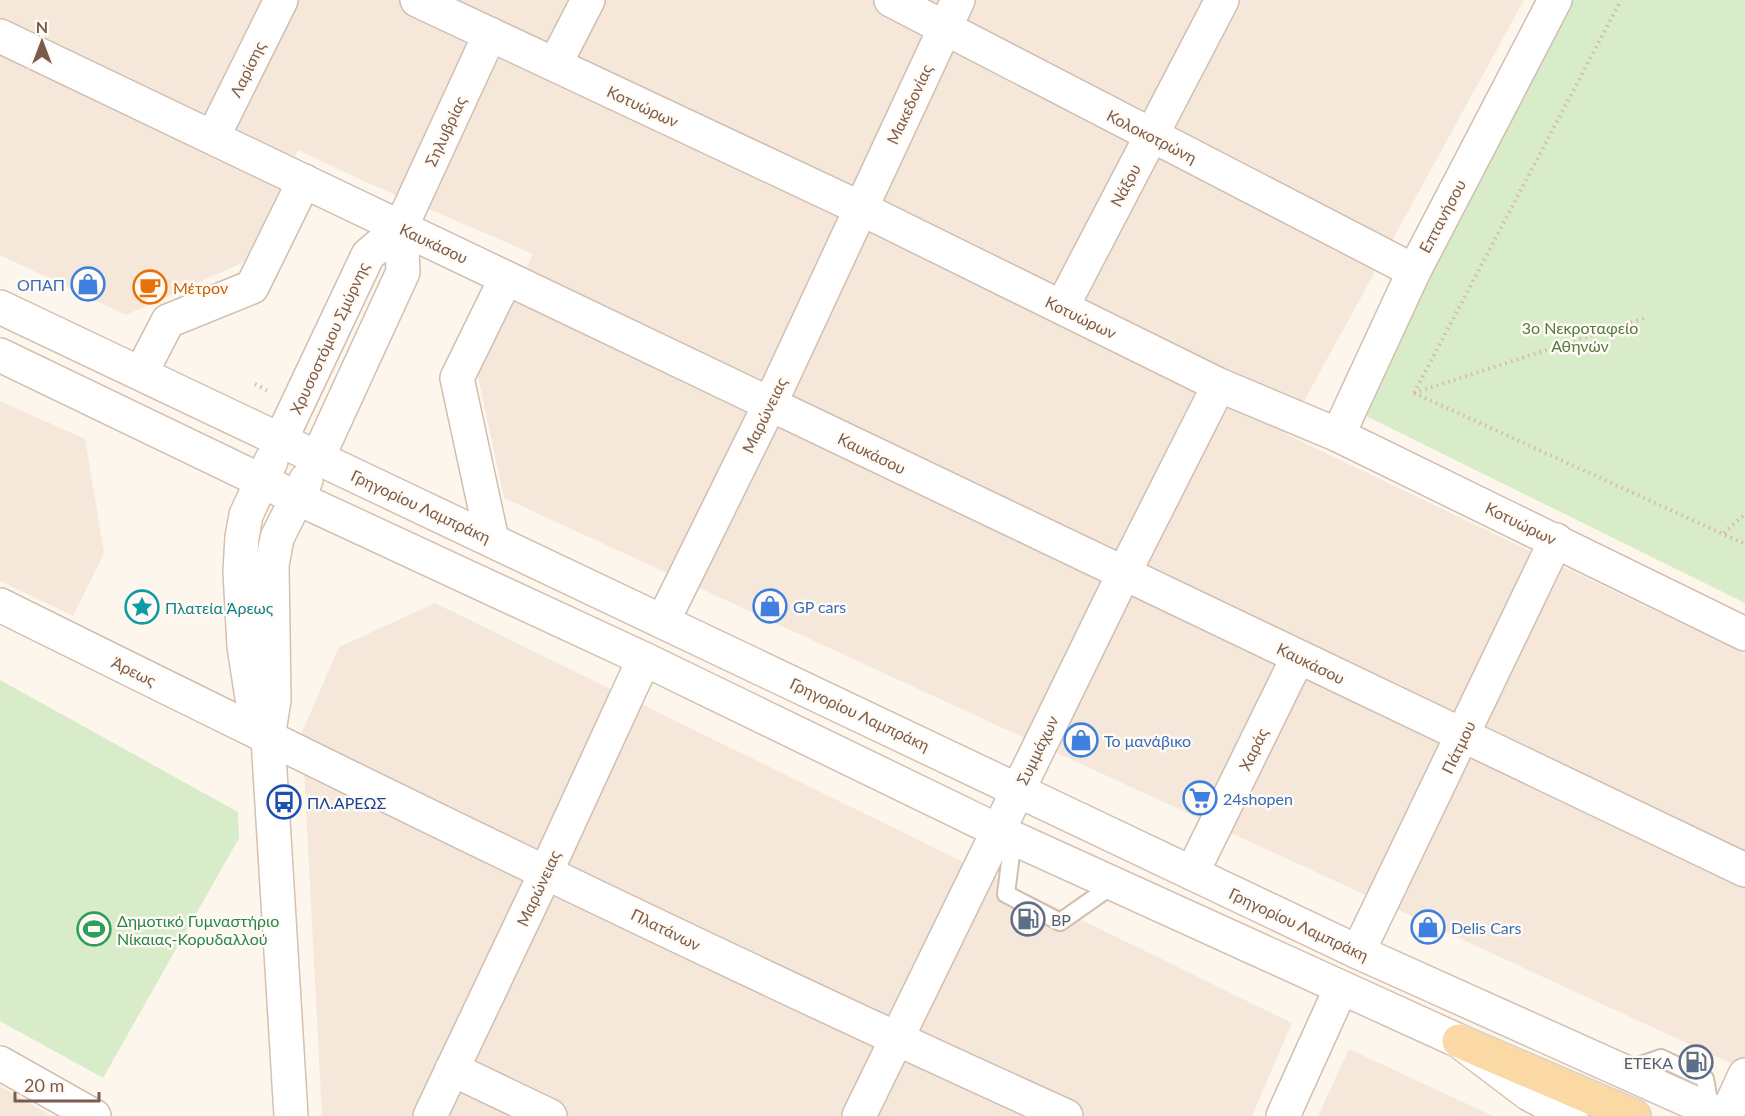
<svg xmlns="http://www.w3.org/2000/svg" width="1745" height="1116" viewBox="0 0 1745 1116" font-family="Lato,sans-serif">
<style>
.residential{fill:#f5e8da}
.green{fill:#d8ecc9}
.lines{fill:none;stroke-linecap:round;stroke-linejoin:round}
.lane-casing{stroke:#d1beb0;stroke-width:20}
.street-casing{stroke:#d1beb0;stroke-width:36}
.secondary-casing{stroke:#d6c0b0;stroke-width:36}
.primary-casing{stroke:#dad1cd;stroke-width:36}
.path{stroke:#d9b8a5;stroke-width:4;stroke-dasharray:1.5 4.5;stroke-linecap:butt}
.lane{stroke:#fff;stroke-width:16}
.street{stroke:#fff;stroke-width:33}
.secondary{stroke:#fff;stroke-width:33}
.primary{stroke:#fbd9a5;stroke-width:33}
.labels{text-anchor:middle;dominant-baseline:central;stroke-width:5;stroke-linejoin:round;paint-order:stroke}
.street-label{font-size:16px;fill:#7a5c4d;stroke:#fffaf3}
.shop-label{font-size:16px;fill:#366cbe;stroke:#fffaf3;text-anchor:start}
.food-label{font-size:16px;fill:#c56008;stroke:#fffaf3;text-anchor:start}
.park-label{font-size:16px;fill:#537a41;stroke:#fffaf3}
.culture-label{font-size:16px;fill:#0d838f;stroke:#fffaf3;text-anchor:start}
.transit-label{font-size:16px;fill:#164399;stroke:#fffaf3;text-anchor:start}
.service-label{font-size:16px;fill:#4e5e75;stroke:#fffaf3;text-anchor:start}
.leisure-label{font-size:16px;fill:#27864d;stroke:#fffaf3;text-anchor:start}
</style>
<rect width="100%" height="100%" fill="#fdf6ec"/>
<g class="residential">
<path d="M0,0H1524L1286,434L1745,654V1070L504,498L477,372L533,254L370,184L298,150L244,262L126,315L0,255Z"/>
<path d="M0,401L85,439L104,553L73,616L0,581Z"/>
<path d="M435,603L1292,1023L1252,1116H322L302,732L339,647Z"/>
<path d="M1349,1049L1493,1116H1318Z"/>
<path d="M0,1086L52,1116H0Z"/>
</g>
<g class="green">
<path d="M1572,0H1745V603L1354,410Z"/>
<path d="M0,680L238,812L239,838L103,1078L0,1021Z"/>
</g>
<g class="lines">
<defs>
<g id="lane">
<path d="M1013,838L1006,894L1060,922L1113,885"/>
<path d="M1626,1070L1661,1058L1705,1079L1711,1111"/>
</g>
<g id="street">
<path d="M417,0L860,208L1219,385L1338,435L1745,634"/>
<path d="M891,0L1414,271"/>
<path d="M0,36L1745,870"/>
<path d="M555,64L588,0"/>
<path d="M213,137L281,0"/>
<path d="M1062,307L1222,0"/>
<path d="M141,373L168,321L252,287L304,181"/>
<path d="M1338,435L1414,271L1555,0"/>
<path d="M281,439L368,255L401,227L490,34"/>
<path d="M318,457L403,272L401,227"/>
<path d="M492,540L457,378L506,278"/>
<path d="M0,605C353,780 707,954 1066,1116"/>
<path d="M663,621L770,404L958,0"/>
<path d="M1192,873L1298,657"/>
<path d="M1358,952L1556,540"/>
<path d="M0,1063L94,1116"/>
<path d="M452,1069L550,1116"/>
<path d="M430,1116L546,872L644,659"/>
<path d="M859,1116L1124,573L1219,385"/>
<path d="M1283,1116L1341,988"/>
<path d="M1726,1116L1745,1075"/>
</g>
<g id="secondary">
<path d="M0,307L1358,952L1723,1116"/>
<path d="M0,355L297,498L644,659L1013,838L1459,1041L1529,1094L1571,1116"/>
<path d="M265,731L252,698L244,646L240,571L242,537L246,515L271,461"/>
<path d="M291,1116L268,738L274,700L272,565L277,538L306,480"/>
</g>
<path id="primary" d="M1459,1041L1634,1116"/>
</defs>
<use href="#lane" class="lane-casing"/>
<use href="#street" class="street-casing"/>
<use href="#secondary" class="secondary-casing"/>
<use href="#primary" class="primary-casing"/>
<g class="path">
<path d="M255,384L270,392"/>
<path d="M1414,393L1621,0"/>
<path d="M1414,393L1745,544"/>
<path d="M1414,393L1645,318"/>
<path d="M1724,533L1745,514"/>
</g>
<use href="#lane" class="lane"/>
<use href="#street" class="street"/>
<use href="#secondary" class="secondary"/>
<use href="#primary" class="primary"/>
</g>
<defs>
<symbol id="shop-ring" viewBox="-11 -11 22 22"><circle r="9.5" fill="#fffaf3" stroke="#3f7fe0" stroke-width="1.5"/><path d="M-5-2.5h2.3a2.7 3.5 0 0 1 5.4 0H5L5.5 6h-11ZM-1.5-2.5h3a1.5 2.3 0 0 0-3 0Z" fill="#3f7fe0"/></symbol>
<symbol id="cafe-ring" viewBox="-11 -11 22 22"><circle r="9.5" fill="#fffaf3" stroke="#e8710a" stroke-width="1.5"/><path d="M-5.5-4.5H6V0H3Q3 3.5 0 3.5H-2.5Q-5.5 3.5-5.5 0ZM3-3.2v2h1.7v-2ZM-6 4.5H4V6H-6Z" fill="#e8710a"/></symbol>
<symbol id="sight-ring" viewBox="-11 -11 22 22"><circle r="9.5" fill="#fffaf3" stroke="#0f9aa8" stroke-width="1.5"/><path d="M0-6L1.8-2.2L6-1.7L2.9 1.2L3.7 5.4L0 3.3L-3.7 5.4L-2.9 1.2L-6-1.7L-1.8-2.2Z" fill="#0f9aa8"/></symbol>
<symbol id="supermarket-ring" viewBox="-11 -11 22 22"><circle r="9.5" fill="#fffaf3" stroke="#3f7fe0" stroke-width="1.5"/><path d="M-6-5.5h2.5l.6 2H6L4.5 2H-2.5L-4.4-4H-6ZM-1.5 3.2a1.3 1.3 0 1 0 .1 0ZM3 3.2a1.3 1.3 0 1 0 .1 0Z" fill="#3f7fe0"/></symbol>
<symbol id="bus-ring" viewBox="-11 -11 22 22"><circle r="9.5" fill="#fffaf3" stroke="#1a4fb4" stroke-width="1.5"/><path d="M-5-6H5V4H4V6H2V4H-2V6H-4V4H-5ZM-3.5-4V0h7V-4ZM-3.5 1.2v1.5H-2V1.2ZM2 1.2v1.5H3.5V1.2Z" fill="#1a4fb4"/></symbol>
<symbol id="fuel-ring" viewBox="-11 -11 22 22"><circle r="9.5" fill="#fffaf3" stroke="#5c6f8a" stroke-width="1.5"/><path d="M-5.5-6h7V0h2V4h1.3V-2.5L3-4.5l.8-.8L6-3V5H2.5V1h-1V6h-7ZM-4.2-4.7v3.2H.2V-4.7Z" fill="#5c6f8a"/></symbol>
<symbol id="stadium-ring" viewBox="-11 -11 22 22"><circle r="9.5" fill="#fffaf3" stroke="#2e9e5b" stroke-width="1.5"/><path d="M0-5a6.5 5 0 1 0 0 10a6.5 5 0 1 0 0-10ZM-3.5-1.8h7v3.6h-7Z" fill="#2e9e5b"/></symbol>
</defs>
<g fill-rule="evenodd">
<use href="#shop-ring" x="69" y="265" width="38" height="38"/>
<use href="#cafe-ring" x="131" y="268" width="38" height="38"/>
<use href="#shop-ring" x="751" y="587" width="38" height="38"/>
<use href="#sight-ring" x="123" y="588" width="38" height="38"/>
<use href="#shop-ring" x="1062" y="721" width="38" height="38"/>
<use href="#supermarket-ring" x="1181" y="779" width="38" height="38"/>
<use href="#bus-ring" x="265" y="783" width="38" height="38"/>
<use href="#fuel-ring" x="1009" y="900" width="38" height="38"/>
<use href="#shop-ring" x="1409" y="908" width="38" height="38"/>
<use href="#stadium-ring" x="75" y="910" width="38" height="38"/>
<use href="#fuel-ring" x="1677" y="1043" width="38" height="38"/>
</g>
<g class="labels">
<g class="street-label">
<text transform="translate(247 69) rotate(-64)">Λαρίσης</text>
<text transform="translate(909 104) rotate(-65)">Μακεδονίας</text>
<text transform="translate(643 106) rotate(25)">Κοτυώρων</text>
<text transform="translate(445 131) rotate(-65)">Σηλυβρίας</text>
<text transform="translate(1152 136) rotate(27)">Κολοκοτρώνη</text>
<text transform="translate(1125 185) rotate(-62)">Νάξου</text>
<text transform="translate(1442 216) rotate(-62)">Επτανήσου</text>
<text transform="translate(434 243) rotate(25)">Καυκάσου</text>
<text transform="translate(1081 317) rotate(26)">Κοτυώρων</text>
<text transform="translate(329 338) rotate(-65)">Χρυσοστόμου Σμύρνης</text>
<text transform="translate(764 415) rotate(-64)">Μαρώνειας</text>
<text transform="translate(872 453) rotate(26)">Καυκάσου</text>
<text transform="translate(421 506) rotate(25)">Γρηγορίου Λαμπράκη</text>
<text transform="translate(1521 523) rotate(26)">Κοτυώρων</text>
<text transform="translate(1311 663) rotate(26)">Καυκάσου</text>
<text transform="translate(134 671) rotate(26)">Άρεως</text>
<text transform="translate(860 714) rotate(25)">Γρηγορίου Λαμπράκη</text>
<text transform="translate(1458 747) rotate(-64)">Πάτμου</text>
<text transform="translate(1253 749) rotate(-64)">Χαράς</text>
<text transform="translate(1037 750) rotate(-64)">Συμμάχων</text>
<text transform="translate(538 888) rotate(-65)">Μαρώνειας</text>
<text transform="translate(1299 924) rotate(25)">Γρηγορίου Λαμπράκη</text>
<text transform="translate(666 929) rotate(26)">Πλατάνων</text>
</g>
<g class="shop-label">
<text x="65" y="284" text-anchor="end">ΟΠΑΠ</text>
<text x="793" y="606">GP cars</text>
<text x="1104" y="740">Το μανάβικο</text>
<text x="1223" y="798">24shopen</text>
<text x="1451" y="927">Delis Cars</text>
</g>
<g class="food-label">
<text x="173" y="287">Μέτρον</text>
</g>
<g class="park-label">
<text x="1580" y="327">3ο Νεκροταφείο<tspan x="1580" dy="18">Αθηνών</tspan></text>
</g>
<g class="culture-label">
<text x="165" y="607">Πλατεία Άρεως</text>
</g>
<g class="transit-label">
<text x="307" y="802">ΠΛ.ΑΡΕΩΣ</text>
</g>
<g class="service-label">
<text x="1051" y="919">BP</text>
<text x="1673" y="1062" text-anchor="end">ΕΤΕΚΑ</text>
</g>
<g class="leisure-label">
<text x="117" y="920">Δημοτικό Γυμναστήριο<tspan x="117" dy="18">Νίκαιας-Κορυδαλλού</tspan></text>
</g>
</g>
<g transform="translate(42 42)" stroke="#fffaf3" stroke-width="4.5" paint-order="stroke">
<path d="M0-4.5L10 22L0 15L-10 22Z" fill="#7a5c4d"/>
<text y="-9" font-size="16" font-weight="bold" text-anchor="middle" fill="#7a5c4d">N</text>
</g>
<path d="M15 1092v9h84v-9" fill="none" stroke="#7a5c4d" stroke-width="3"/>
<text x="24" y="1092" font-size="18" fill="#7a5c4d" stroke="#fffaf3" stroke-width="4.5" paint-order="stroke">20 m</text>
</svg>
